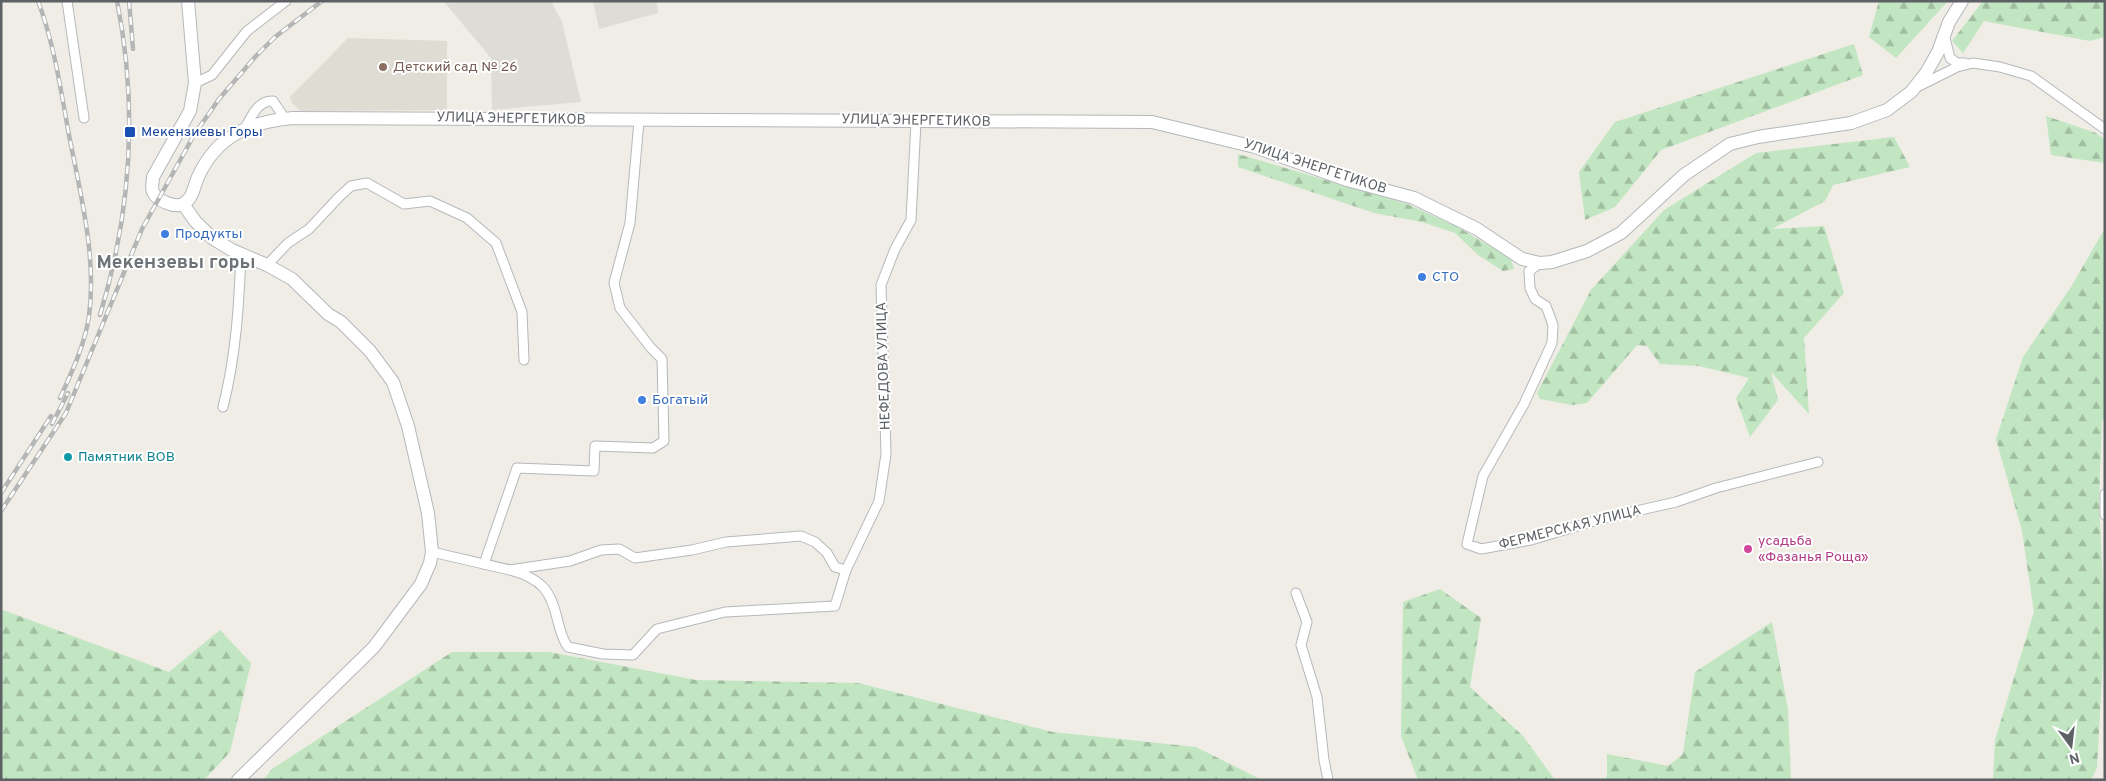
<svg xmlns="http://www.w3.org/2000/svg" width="2106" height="781" viewBox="0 0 2106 781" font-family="Overpass,sans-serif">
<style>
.industrial{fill:#dedcd7}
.education{fill:#dfdcd3}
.forest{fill:url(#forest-firs)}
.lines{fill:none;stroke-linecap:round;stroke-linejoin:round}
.street-casing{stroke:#b5b8bc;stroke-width:11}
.secondary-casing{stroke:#b4b8bc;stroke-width:14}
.street{stroke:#fff;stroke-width:9}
.secondary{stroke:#fff;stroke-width:12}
.rail-casing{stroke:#b4b5b5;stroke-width:4.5}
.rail{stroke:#fff;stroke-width:2.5;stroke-dasharray:8;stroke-linecap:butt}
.education-dot{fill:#8d6e63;stroke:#fff;stroke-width:2}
.transit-dot{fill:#1a4fb4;stroke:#fff;stroke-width:2}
.shop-dot{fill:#3f7fe0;stroke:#fff;stroke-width:2}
.culture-dot{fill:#0f9aa8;stroke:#fff;stroke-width:2}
.hotel-dot{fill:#d1479c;stroke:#fff;stroke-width:2}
.labels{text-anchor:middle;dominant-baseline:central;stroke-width:4;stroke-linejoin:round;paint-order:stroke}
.education-label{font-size:14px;fill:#785e54;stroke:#fff;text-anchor:start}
.street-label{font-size:14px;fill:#5d6165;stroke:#fff}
.transit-label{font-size:14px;fill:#164399;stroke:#fff;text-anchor:start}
.shop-label{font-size:14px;fill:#366cbe;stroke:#fff;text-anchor:start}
.culture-label{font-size:14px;fill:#0d838f;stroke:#fff;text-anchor:start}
.hotel-label{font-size:14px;fill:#b23c85;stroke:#fff;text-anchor:start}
.district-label{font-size:19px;font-weight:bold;fill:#6e7377;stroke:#fff}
</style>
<defs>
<pattern id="forest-firs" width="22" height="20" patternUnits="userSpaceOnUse" patternTransform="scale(1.25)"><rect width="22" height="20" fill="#c2e6c2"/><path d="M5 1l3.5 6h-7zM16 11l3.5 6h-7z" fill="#a1bea1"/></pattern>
</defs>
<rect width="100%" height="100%" fill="#efede5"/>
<g class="industrial">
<path d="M447,1H551L562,22L581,102L492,110L491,58L445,3Z"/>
<path d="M593,1H657L658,13L599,29Z"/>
</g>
<path class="education" d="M348,38L447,41V110L300,111L292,103L290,97Z"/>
<g class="forest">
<path d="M1879,1H1948L1896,58L1869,37Z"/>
<path d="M1983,1H2105V37L2090,41L1984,21L1963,53L1952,41Z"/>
<path d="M1854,44L1863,75L1661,150L1615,207L1585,220L1579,172L1615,122Z"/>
<path d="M2046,116L2096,133L2105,140V163L2051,155Z"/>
<path d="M1894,137L1910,167L1833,185L1825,201L1772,229L1824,226L1844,293L1804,338L1809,414L1771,372L1778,400L1750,437L1736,398L1749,378L1699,366L1660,364L1647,346L1637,345L1587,403L1572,405L1540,399L1537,393L1591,290L1664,210L1756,153Z"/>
<path d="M1238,154L1407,204L1456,226L1511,259L1514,269L1503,271L1478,255L1455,233L1422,222L1374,213L1238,167Z"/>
<path d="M2105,228V418L2102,420L2099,502L2105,625L2097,768L2091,780H1993L1995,740L2034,612L2022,531L1996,439L2023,357L2071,287Z"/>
<path d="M1440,589L1481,618L1470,687L1523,736L1555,780H1418L1401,736L1403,602Z"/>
<path d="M3,610L169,672L220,630L251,663L230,752L204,780H1V612Z"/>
<path d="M1772,622L1788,710L1791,780H1605L1607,776V754L1668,766L1683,754L1695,672Z"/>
<path d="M452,652H549L696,680L858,683L1053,732L1196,747L1262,780H263L272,769Z"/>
</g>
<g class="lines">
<defs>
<g id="street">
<path d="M67,1L84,118"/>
<path d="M1945,38L1950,58L1957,63H1965"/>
<path d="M195,83L212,75L247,31L286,1"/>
<path d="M1919,86L1957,67L1973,63L2000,67L2031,76L2105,129"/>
<path d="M245,128C252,116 258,100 273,101L285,119"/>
<path d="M1540,263L1529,271L1530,288L1535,299L1546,306L1553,325L1552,343L1524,404L1483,476L1467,544L1481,549L1531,540L1601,519L1676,502L1716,488L1818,462"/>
<path d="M267,265L288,243L309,229L339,197L351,186L367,183L404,204L430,201L467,218L496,243L522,312L524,360"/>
<path d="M223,407C236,356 239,305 241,253"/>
<path d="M2105,494V515"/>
<path d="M432,552L510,570L570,561L601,550L619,549L635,558L692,550L726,542L801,536L815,542L827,553L835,567L846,570"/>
<path d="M484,564L517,468L594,471L595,446L653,448L664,441L662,359L651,348L620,308L614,283L630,223L639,121"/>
<path d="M510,570C542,579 551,590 558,622C561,632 562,639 568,647L603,654L633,655L657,629L725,612L835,606L846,570L879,501L886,454L881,285L895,249L911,220L916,122"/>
<path d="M1296,593L1307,622L1301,645L1317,697L1324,760L1328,780"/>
</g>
<g id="secondary">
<path d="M188,1L195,83L190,111L153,177C153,182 151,188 153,192C157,201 175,208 183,204C193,199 194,186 198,177C217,135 250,122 293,118L1152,122L1255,147L1347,180L1414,198L1477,229L1522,259L1540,263L1552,262L1587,251L1621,233L1684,175L1730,144L1758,137L1851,123L1887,110L1911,92L1926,73L1938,52L1949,22L1962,1"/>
<path d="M183,204L195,221L212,238L232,250L267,265L292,279L328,314L341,322L370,351L393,382L408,426L428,513L432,552L430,563L421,584L374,647L238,780"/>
</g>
</defs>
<use href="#street" class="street-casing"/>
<use href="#secondary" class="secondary-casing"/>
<use href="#street" class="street"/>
<use href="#secondary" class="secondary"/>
<defs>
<g id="rail">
<path d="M38,1C54,43 61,91 69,135C80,192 97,257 89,316C85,344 72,372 60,398"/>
<path d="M129,1L133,49"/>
<path d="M100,315C131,213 138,106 117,1"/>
<path d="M52,424L68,393"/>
<path d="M1,493L51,416"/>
<path d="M1,511L66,413L142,229L194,135L219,99L256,56L275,37L322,1"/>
</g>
</defs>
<use href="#rail" class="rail-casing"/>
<use href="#rail" class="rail"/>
</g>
<circle class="education-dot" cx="383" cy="67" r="5"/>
<rect class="transit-dot" x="124" y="126" width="12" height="12" rx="2.5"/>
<g class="shop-dot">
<circle cx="165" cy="234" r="5"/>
<circle cx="1422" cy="277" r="5"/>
<circle cx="642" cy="400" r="5"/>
</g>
<circle class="culture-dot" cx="68" cy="457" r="5"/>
<circle class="hotel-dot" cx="1748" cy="549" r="5"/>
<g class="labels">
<g class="education-label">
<text x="393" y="67">Детский сад № 26</text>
</g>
<g class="street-label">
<text transform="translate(511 119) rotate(1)">УЛИЦА ЭНЕРГЕТИКОВ</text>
<text transform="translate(916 121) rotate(1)">УЛИЦА ЭНЕРГЕТИКОВ</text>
<text transform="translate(1315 167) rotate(18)">УЛИЦА ЭНЕРГЕТИКОВ</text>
<text transform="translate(884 366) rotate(-92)">НЕФЕДОВА УЛИЦА</text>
<text transform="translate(1570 528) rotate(-14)">ФЕРМЕРСКАЯ УЛИЦА</text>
</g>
<g class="transit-label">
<text x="141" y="132">Мекензиевы Горы</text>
</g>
<g class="shop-label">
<text x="175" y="234">Продукты</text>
<text x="1432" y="277">СТО</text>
<text x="652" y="400">Богатый</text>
</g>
<g class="culture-label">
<text x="78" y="457">Памятник ВОВ</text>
</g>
<g class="hotel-label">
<text x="1758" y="541">усадьба<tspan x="1758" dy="16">«Фазанья Роща»</tspan></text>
</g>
<g class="district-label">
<text x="176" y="263">Мекензевы горы</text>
</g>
</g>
<rect width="2106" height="781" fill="none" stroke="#5d6165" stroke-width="5"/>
<g transform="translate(2071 746) rotate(165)" stroke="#ffffff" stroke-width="4" paint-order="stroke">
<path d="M0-4L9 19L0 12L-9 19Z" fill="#5d6165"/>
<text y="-8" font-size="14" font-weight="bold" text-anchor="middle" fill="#5d6165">N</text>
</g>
</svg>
